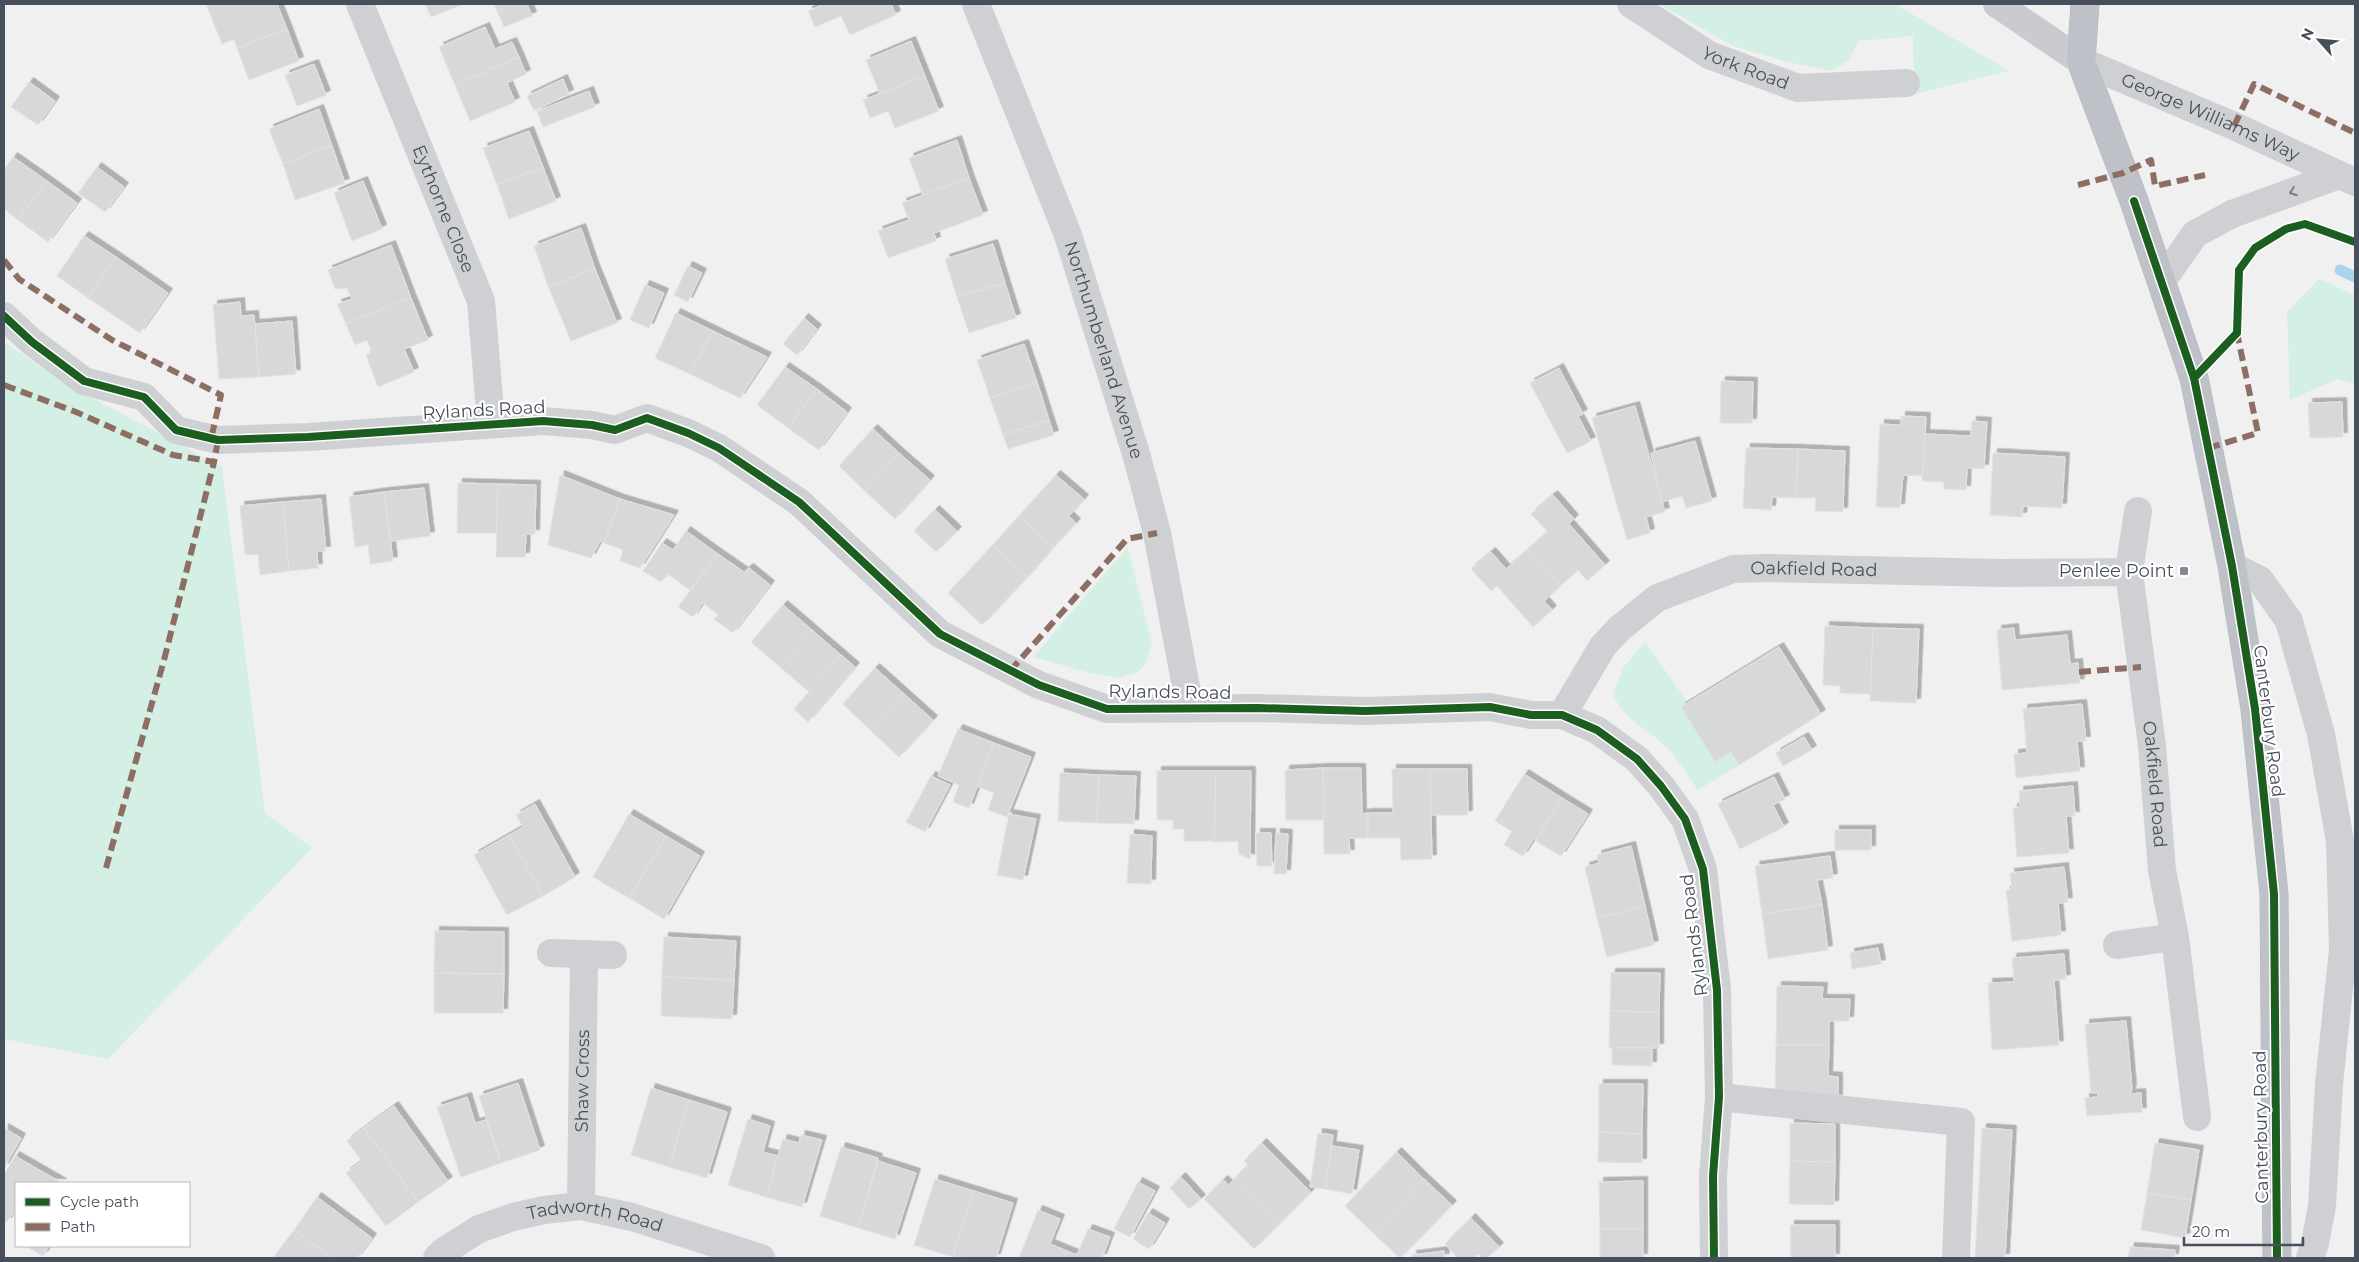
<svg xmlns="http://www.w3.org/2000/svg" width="2359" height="1262" viewBox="0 0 2359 1262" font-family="Montserrat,sans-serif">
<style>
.green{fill:#d4efe3}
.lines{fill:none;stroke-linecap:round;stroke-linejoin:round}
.stream{stroke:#aad3ec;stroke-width:11}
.building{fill:#d7d8da;stroke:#e1e2e3;filter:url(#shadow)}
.highway-casing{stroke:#b5b8bf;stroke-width:29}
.minor{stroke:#cfd0d3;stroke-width:28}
.major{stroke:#c9cbd0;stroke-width:28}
.highway{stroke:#bec1c8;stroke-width:28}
.quiet{stroke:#8d6e63;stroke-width:6;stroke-dasharray:12 6;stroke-linecap:butt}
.cycleway-casing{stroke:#fff;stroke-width:11}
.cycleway{stroke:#1b5e20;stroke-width:8}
.oneway{stroke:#777c86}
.poi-dot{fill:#828790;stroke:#fff;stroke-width:2}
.labels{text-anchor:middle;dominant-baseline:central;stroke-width:4.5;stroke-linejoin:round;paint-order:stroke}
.street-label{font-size:18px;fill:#474f5c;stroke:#fff}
.poi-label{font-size:18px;fill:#474f5c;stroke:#fff;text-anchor:end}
</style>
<defs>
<filter id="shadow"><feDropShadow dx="4.5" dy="-4.5" stdDeviation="0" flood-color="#0004"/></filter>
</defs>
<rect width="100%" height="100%" fill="#f0f0f0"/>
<g class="green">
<path d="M1659,4H1895L2009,71L1914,94L1913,36L1859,41L1849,59L1832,71L1787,62L1733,46Z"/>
<path d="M2319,279L2355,295V384L2337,379L2290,400L2287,312Z"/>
<path d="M4,342L64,383L222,467L265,813L312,848L108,1059L4,1039Z"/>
<path d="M1128,547L1152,643L1145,665L1137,673L1119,678L1090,673L1033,657Z"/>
<path d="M1645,642L1688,703L1681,707L1715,762L1731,752L1739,765L1698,790C1688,776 1678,759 1665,746C1647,728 1623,719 1613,694L1623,668Z"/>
</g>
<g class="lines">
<path class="stream" d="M2340,270L2355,277"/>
</g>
<g class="building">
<path d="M206,4H277L287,29L237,48L234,39L222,44Z"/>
<path d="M425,4H464L431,17Z"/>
<path d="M494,4H512L497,11Z"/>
<path d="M512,4H527L532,16L504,27L497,11Z"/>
<path d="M824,4H891L896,15L850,35L841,16L815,27L808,11Z"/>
<path d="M485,27L495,49L512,42L519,57L455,85L439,47Z"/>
<path d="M287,29L299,61L249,80L237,48Z"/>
<path d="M911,41L925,76L880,94L866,60Z"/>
<path d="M519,57L526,74L507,83L515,102L470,121L455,85Z"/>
<path d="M314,64L326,95L297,106L285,75Z"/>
<path d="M925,76L939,111L895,128L888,111L870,118L863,100Z"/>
<path d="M563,79L569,94L534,111L527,96Z"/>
<path d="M29,82L55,101L38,125L11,107Z"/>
<path d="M589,91L595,107L543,127L537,111Z"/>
<path d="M319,109L332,146L283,164L269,129Z"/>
<path d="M529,131L543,167L497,185L483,148Z"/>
<path d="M957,140L969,178L923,196L909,158Z"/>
<path d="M332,146L345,183L295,200L283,164Z"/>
<path d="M13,157L47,181L18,220L4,209V170Z"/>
<path d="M97,167L124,187L105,212L78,193Z"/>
<path d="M543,167L556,201L509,219L497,185Z"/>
<path d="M969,178L983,215L934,233L936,241L888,258L878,231L909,220L902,203Z"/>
<path d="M47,181L77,203L48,242L18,220Z"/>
<path d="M363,181L382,229L352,241L334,193Z"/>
<path d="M581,228L595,269L548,286L534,246Z"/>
<path d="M84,236L116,257L88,298L57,276Z"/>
<path d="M993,244L1005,283L957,297L945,259Z"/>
<path d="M391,245L411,298L346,324L337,304L352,299L347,288L335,289L328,270Z"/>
<path d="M116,257L168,293L140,333L88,298Z"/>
<path d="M688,266L702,273L688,302L674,295Z"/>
<path d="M595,269L617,323L571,341L548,286Z"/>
<path d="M1005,283L1016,318L969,333L957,297Z"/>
<path d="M645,285L664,293L649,328L630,320Z"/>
<path d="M411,298L428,340L404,349L414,372L378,387L366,355L372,352L367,340L355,345L346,324Z"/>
<path d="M240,302L241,316L254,315L259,377L219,379L213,305Z"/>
<path d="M676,313L713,331L690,374L655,358Z"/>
<path d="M804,318L817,329L797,355L783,344Z"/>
<path d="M292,321L296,374L259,377L255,324Z"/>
<path d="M713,331L767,357L740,398L690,374Z"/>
<path d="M1024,344L1037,382L990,398L977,360Z"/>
<path d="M785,367L817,389L788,428L757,405Z"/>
<path d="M1559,368L1583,414L1578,416L1591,441L1567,453L1530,383Z"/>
<path d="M1721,381L1753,382L1752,423H1720Z"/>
<path d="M1037,382L1049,420L1003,435L990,398Z"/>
<path d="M817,389L847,412L819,450L788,428Z"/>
<path d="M2342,402L2343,437L2310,438L2308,403Z"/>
<path d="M1635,406L1665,512L1646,517L1650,533L1627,540L1592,418Z"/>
<path d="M1901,416L1926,417L1923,476L1903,475L1900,508L1876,507L1880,424L1901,425Z"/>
<path d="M1049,420L1054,435L1008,449L1003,435Z"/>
<path d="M1972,421L1987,422L1984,469L1967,468L1966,490L1944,489V482L1922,481L1925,434L1971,436Z"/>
<path d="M873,429L899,453L865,491L839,466Z"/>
<path d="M1695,441L1712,501L1686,508L1682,496L1662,502L1651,453Z"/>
<path d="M1746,448L1798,449L1796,498L1772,497L1771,510L1743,508Z"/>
<path d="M1798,449L1845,451L1843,512L1815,511L1816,498H1796Z"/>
<path d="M899,453L930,480L895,519L865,491Z"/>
<path d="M1993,453L2065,457L2062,508L2023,506L2022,517L1990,515Z"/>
<path d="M560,475L620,499L604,543L600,541L591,558L548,545Z"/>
<path d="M1056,475L1084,499L1069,516L1076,523L1053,547L1019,516Z"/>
<path d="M458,483L498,484L496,533H457Z"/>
<path d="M498,484L536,485L535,534H526L525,557H496Z"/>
<path d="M424,488L430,536L391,541L384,492Z"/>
<path d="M384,492L393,561L370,564L368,545L355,547L349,497Z"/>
<path d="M1553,495L1574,519L1569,524L1605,565L1587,581L1578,570L1561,585L1529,549L1548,532L1531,514Z"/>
<path d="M321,499L326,551H317L318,568L289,571L283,502Z"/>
<path d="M620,499L674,515L640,568L620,561L623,550L604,543Z"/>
<path d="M283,502L289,571L260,575L258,554L245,555L240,506Z"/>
<path d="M935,510L957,531L936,552L914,531Z"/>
<path d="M1019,516L1053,547L1027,577L993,545Z"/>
<path d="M686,531L718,554L690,590L668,574L661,582L643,571L662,543L673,550Z"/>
<path d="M993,545L1027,577L982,625L948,593Z"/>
<path d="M1529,549L1561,585L1544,601L1552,610L1533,627L1497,586L1491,591L1471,569L1491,552L1506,569Z"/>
<path d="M718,554L744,572L749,568L770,585L733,633L714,619L719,615L703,603L693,617L678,607Z"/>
<path d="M783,605L812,630L780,667L751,642Z"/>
<path d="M1825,626L1873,628L1871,694L1840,693V686L1823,685Z"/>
<path d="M1873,628L1919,629L1916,703L1870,701Z"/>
<path d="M2014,628L2015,640L2067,635L2070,664L2078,663L2080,683L2002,690L1997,630Z"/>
<path d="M812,630L841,655L809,692L780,667Z"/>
<path d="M1779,647L1821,714L1739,765L1731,752L1715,762L1681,707Z"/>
<path d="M841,655L855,667L808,722L794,709Z"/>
<path d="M875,668L903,693L869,729L843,704Z"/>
<path d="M903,693L933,720L899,757L869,729Z"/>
<path d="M2082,704L2086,741H2077L2080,771L2016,778L2014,754L2027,753L2023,709Z"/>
<path d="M958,729L994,743L969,808L953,802L959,785L938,776Z"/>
<path d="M1804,737L1812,750L1783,766L1776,753Z"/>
<path d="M994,743L1031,757L1007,817L988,810L994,793L977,786Z"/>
<path d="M1323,768H1361L1362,814L1368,813V838H1349L1350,854H1324Z"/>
<path d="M1323,768L1324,820H1286L1285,770Z"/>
<path d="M1392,769H1430L1432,859L1401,860L1400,838H1368V813H1393Z"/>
<path d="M1430,769H1467L1468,815H1431Z"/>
<path d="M1157,771H1216L1215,841H1184V829H1173V820H1157Z"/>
<path d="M1216,771H1251L1250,859L1239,854L1238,841L1214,842Z"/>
<path d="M1060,773L1099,775L1097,823L1058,821Z"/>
<path d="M1524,774L1562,798L1536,841L1534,838L1523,856L1504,845L1512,831L1495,821Z"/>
<path d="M1099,775L1136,776L1134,824L1097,823Z"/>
<path d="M931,776L950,785L925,832L906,822Z"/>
<path d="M1774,777L1785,799L1773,805L1784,827L1740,849L1718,804Z"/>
<path d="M2073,786L2075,816H2066L2069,853L2017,857L2013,808L2020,807L2019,791Z"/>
<path d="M1562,798L1588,814L1561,856L1536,841Z"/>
<path d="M535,804L575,877L543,896L509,835L523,827L516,815Z"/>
<path d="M629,814L666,836L629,898L593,877Z"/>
<path d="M1009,814L1036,819L1023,880L997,875Z"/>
<rect x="1835" y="830" width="36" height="20"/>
<path d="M1256,833H1271L1272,866H1257Z"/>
<path d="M1276,833L1288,834L1286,874H1274Z"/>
<path d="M1130,834L1152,836L1151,884L1127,883Z"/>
<path d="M509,835L543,896L507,915L474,855Z"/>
<path d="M666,836L700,856L664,919L629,898Z"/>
<path d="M1631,846L1645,906L1597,918L1585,867L1599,863L1597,855Z"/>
<path d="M1830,856L1833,878L1817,880L1822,905L1762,914L1755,866Z"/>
<path d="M2064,867L2068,902L2058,903L2061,935L2012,941L2006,890H2012L2010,873Z"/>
<path d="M1822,905L1828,950L1768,959L1762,914Z"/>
<path d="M1645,906L1654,945L1607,957L1597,918Z"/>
<path d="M435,931L504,932V974L434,973Z"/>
<path d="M664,937L736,941L734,980L662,977Z"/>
<path d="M1878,948L1881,964L1852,969L1850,953Z"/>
<path d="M2064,954L2066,979L2054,980L2059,1045L1992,1050L1988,983L2014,982L2012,958Z"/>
<path d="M434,973L504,974L503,1013H434Z"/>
<path d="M1611,973H1660L1659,1012L1610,1011Z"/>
<path d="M662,977L734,980L732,1019L661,1016Z"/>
<path d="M1777,986L1823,987L1822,999H1850L1849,1021H1829V1045H1776Z"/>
<path d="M1610,1011L1659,1012V1048H1609Z"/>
<path d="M2126,1021L2132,1089L2130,1094L2141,1093L2142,1112L2087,1116L2085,1098L2098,1097V1093H2091L2085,1024Z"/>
<path d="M1776,1045H1829L1828,1076L1838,1077V1099L1775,1098Z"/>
<path d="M1612,1048H1652V1066L1612,1065Z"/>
<path d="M518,1083L540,1150L501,1163L479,1096Z"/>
<path d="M1599,1084H1643L1642,1134L1599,1132Z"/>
<path d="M651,1088L689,1100L669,1167L631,1155Z"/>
<path d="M467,1097L475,1123L486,1120L501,1163L461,1177L437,1107Z"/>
<path d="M689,1100L727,1112L707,1178L669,1167Z"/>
<path d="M394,1106L448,1181L418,1202L364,1128Z"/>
<path d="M748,1119L770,1126L763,1152L778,1156L766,1197L728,1185Z"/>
<path d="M1790,1123L1835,1124V1162L1790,1161Z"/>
<path d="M4,1128L21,1138L4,1168Z"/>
<path d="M364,1128L418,1202L386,1226L346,1173L362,1161L347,1141Z"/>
<path d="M1982,1128L2012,1130L2005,1258H1975Z"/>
<path d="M1599,1132L1642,1134V1163L1598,1162Z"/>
<path d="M1318,1133L1333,1135L1325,1189L1310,1187Z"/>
<path d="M801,1135L822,1140L802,1207L766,1197L783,1139L799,1143Z"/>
<path d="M1262,1143L1311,1192L1281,1222L1236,1177L1248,1165L1244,1161Z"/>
<path d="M2155,1143L2199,1150L2191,1200L2147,1193Z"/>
<path d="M1332,1146L1359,1150L1352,1194L1325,1189Z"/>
<path d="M841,1147L878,1158L858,1228L820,1216Z"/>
<path d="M1397,1152L1424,1179L1373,1233L1345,1206Z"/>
<path d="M15,1156L62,1183H16V1216L12,1214L7,1222L4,1220V1175Z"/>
<path d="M878,1161L916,1173L895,1239L858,1228Z"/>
<path d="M1790,1161L1835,1162L1834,1205L1789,1204Z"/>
<path d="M1181,1177L1201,1199L1189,1209L1170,1188Z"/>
<path d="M1236,1177L1281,1222L1254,1249L1204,1199L1223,1180L1229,1185Z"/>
<path d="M935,1179L974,1191L953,1257L914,1245Z"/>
<path d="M1424,1179L1452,1205L1400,1258L1373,1233Z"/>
<path d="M1643,1181V1229H1600L1599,1182Z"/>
<path d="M1138,1182L1155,1191L1130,1237L1114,1229Z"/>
<path d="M974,1191L1013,1203L996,1258L953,1257Z"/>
<path d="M2147,1193L2191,1200L2185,1238L2141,1230Z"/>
<path d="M317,1197L372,1238L357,1258H332L294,1230Z"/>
<path d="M1038,1210L1060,1219L1050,1244L1067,1251L1064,1258H1019Z"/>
<path d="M1148,1213L1165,1223L1149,1249L1133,1239Z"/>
<path d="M1471,1218L1499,1247L1487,1258H1482L1478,1254L1473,1258H1458L1445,1244Z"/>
<path d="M1790,1225H1835V1258H1791Z"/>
<path d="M1088,1229L1110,1237L1102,1258H1064L1067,1251L1077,1255Z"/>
<rect x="1600" y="1229" width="43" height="29"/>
<path d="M294,1230L332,1258H273Z"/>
<path d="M25,1246H49L43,1256Z"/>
<path d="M2130,1247L2175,1250L2174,1258H2128Z"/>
<path d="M1444,1251L1445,1258H1412V1255Z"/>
</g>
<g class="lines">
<defs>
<path id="highway" d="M2085,4L2081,61L2134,201L2194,378L2232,566L2255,709L2274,894L2277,1258"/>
</defs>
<use href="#highway" class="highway-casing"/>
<g class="minor">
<path id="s1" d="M360,4L481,301L491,423"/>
<path id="s2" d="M976,4L1068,235L1137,457L1157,533L1190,708"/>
<path id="s3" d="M1631,4L1709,55L1798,88L1906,83"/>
<path id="s4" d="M2081,61L2234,126L2355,182"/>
<path d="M2162,281L2195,234L2232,214L2339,175"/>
<path d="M4,316L32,342L84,381L144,397L176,430L218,440L308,437L543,421L592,425L615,430L647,418L688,433L719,448L799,502L940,634L1039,685L1107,709L1258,708L1365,711L1490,707L1531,715H1562L1597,730L1637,759L1661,786L1685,819L1703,869L1717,990L1719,1097L1713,1176L1714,1258"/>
<path d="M2232,566L2260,580L2289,621L2321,734L2340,841L2343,950L2329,1084L2322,1206L2315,1243L2310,1258"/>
<path d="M2129,572L2138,511"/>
<path id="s5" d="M1562,715L1603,646L1620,628L1657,598L1733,569L1767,568L2001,573L2129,572L2152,746L2162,870L2175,937L2197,1117"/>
<path d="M2117,945L2175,937"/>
<path d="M551,953L613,955"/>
<path d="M1719,1097L1961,1122L1956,1258"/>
<path id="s6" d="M581,1206L584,955"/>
<path id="s7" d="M437,1258L444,1251L479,1229L513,1217L544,1210L581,1206L632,1217L761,1258"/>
</g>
<path class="major" d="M1997,4L2081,61"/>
<use href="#highway" class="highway"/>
<g class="quiet">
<path d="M2234,126L2254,84L2355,133"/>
<path d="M2078,185L2123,173L2151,160L2155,186L2205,175"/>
<path d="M4,260L19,279L112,340L221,395L211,439"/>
<path d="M4,385L76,412L173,455L214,462L218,440"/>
<path d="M2208,448L2258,433L2237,333"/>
<path d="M1010,671L1127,539L1157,533"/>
<path d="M2079,672L2141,667"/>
<path d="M106,868L164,660L214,462"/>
</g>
<defs>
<g id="cycleway">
<path d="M2134,201L2194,378L2232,566L2255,709L2274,894L2277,1258"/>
<path d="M4,316L32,342L84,381L144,397L176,430L218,440L308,437L543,421L592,425L615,430L647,418L688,433L719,448L799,502L940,634L1039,685L1107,709L1258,708L1365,711L1490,707L1531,715H1562L1597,730L1637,759L1661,786L1685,819L1703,869L1717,990L1719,1097L1713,1176L1714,1258"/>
<path d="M2194,378L2237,333L2239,270L2255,248L2286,229L2305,224L2355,242"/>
</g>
</defs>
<use href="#cycleway" class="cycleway-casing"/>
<use href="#cycleway" class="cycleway"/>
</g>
<defs><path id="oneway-chevron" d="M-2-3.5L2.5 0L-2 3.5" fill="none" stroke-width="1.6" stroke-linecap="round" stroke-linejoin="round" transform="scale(1.25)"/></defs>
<use class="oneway" href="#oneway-chevron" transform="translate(2293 192) rotate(160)"/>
<rect class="poi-dot" x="2179" y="566" width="10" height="10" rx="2.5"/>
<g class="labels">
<g class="street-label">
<text stroke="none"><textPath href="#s3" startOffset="132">York Road</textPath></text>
<text stroke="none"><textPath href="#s4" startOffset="141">George Williams Way</textPath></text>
<text stroke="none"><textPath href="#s1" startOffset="221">Eythorne Close</textPath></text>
<text stroke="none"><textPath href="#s2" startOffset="369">Northumberland Avenue</textPath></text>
<text transform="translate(484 410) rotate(-3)">Rylands Road</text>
<text stroke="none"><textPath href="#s5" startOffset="315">Oakfield Road</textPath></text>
<text transform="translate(1170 692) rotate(1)">Rylands Road</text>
<text transform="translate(2269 721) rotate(83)">Canterbury Road</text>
<text stroke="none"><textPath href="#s5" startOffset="844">Oakfield Road</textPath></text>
<text transform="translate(1694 935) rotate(-97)">Rylands Road</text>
<text stroke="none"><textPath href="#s6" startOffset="125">Shaw Cross</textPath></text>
<text transform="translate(2261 1127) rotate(-91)">Canterbury Road</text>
<text stroke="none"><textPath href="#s7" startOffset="171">Tadworth Road</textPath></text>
</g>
<g class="poi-label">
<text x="2174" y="571">Penlee Point</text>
</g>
</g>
<rect width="2359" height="1262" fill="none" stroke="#474f5c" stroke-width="10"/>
<rect x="15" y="1182" width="175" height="65" fill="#ffffff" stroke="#b5b9be"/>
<rect x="25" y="1198" width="25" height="8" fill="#1b5e20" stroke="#b5b9be"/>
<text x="60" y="1207" font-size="15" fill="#474f5c">Cycle path</text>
<rect x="25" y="1223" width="25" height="8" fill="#8d6e63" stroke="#b5b9be"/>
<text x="60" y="1232" font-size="15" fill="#474f5c">Path</text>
<g transform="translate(2319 40) rotate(297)" stroke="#ffffff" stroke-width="4" paint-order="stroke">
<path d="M0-4L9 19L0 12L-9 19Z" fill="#474f5c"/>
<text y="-8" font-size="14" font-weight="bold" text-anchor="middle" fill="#474f5c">N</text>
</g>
<path d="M2184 1237v8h119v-8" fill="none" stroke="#474f5c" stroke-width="2.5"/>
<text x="2192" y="1237" font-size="15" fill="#474f5c" stroke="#ffffff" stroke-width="4" paint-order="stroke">20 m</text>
</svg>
